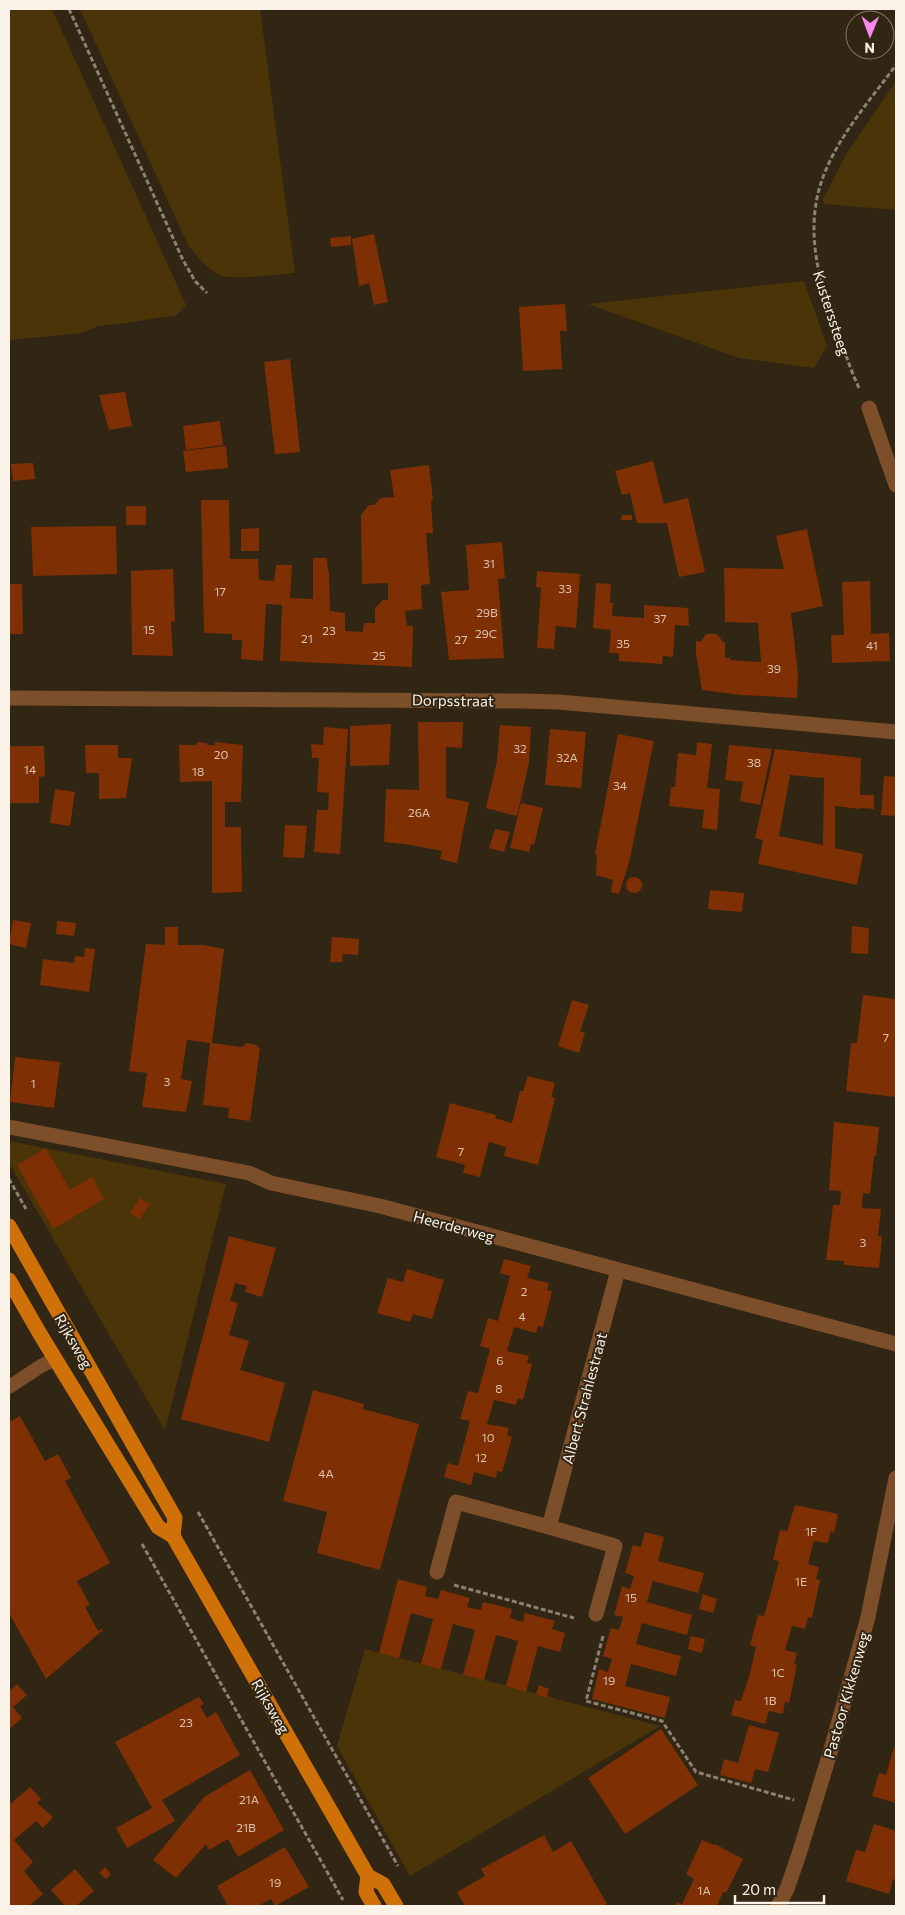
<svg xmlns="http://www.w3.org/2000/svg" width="905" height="1915" viewBox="0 0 905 1915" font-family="Commissioner,sans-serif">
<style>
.green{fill:#4c3409}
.building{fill:#7e3004;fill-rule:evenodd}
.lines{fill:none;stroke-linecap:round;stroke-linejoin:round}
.path{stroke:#8c8272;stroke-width:3;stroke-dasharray:5 2.5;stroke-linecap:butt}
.lane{stroke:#7c4f2a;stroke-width:14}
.street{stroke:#7c4f2a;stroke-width:15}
.primary{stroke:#cf7108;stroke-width:15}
.labels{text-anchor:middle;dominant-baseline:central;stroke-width:4;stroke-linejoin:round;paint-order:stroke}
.number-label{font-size:12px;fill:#dcc2ae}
.street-label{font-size:15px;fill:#fbf3e7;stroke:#312513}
</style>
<rect width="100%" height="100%" fill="#312513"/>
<g class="green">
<path d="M9,9H52L186,305L177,315L126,323L98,326L82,333L9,340Z"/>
<path d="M80,9H260L295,273C281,274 233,280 222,276C208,271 197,256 188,245Z"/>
<path d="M896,81V210L824,204L823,199L847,153Z"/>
<path d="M804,281L827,346L814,368L739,358L588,304Z"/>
<path d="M9,1141L226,1184L165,1430L9,1163Z"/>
<path d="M365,1649L660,1726L410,1876L337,1746Z"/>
</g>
<g class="building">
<path d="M374,234L388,302L374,305L369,283L359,286L352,239Z"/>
<path d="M351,236V245L331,247L330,238Z"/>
<path d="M565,304L567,331H560L562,369L523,371L519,307Z"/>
<path d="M290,359L300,452L275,454L264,362Z"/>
<path d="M125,392L132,426L109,430L99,395Z"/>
<path d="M220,421L223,445L186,450L183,426Z"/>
<path d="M226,446L228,468L186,472L183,451Z"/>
<path d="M653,461L664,504L688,498L705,572L679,577L667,523H637L630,493L622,495L615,471Z"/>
<path d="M33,463L35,479L13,481L11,464Z"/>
<path d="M429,465L433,500H431L433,533H426L430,584L421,585L422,609L405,611L407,626H413L412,667L280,661L282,605L266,604L263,661L241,659L242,640H232V634L204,633L201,500H229L230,559H258L259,580L274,581L276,565H292L290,598L313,599V558H327L328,571H329L330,611L345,613V631L363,632L364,623H375V608L383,600H388V583L362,584L361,515L369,505H374L381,498L394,497L390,470Z"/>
<rect x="126" y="506" width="20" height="19"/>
<path d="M622,515H632V520H621Z"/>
<path d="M116,526L117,574L33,576L31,527Z"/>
<path d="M259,528V551H241V529Z"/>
<path d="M807,529L823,606L791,613L798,674L797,698L742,695L702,690L696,653V641L700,642L706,634H717L723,642H725V658H730V660L761,662L758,623L725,622L724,568L784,569L776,536Z"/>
<path d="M502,542L505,578L498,579L504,658L449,660L441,592L469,590L466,545Z"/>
<path d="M173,569L175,621L171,622L173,656L132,655L131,571Z"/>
<path d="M537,571L580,574L576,628L556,626L554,649L537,648L541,588L536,587Z"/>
<path d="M870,581L871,634L889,633L890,661L832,663L831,635H844L842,582Z"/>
<path d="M596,583L611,584L610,603H613L612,616L644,618V605L688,608L689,626L675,625L673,657L663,656L662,664L619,661V653H609L611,630L593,628Z"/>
<path d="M9,584H22L23,634H9Z"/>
<path d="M418,722H463L462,748L446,747V798L469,802L457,863L440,859L442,851L411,845L384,842L386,789L419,790Z"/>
<path d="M391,724L389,765L350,766V726Z"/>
<path d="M500,725L531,727L529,763L517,816L486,808L497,761Z"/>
<path d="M324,727L348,729L340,854L314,852L317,810H328L329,793L317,792L319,758H312L311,744L323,745Z"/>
<path d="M550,729L586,732L581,788L545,785Z"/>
<path d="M618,734L654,741L629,863L619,894L611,892L613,880L596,875L597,855L595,854Z"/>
<path d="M197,742L207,743V745H215V742L243,745L241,802H225V827H241L242,892L212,893V781L180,782L179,745H197Z"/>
<path d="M697,742L712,744L707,788L720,789L717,830L702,828L704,810L669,806L671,787H675L678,753L696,755Z"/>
<path d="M85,745H118V758H132L126,798L99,799V773H86Z"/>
<path d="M729,745L772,749L760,805L740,801L743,782L725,780Z"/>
<path d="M9,746H44L45,776L39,777V803H9Z"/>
<path d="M775,749L861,758L860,795H874V809L860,808V809L835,806V848L863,854L857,885L758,864L763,840L755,838ZM790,775L824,778L823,845L779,836Z"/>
<path d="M884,776L896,777V816L881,815Z"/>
<path d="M55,789L75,792L70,826L50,823Z"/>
<path d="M521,803L543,808L534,845L531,844L529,852L510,848Z"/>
<path d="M285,825L307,826L304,858L283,857Z"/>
<path d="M495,829L510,832L504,852L489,848Z"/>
<circle cx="634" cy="885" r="8"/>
<path d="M710,890L744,893L742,912L708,909Z"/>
<path d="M13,920L31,923L26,948L9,944Z"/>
<path d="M57,921L76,923L74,936L56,934Z"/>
<path d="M852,926L869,928L868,954L851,953Z"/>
<path d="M165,927H178V945H203L224,949L212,1043L242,1047L247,1043L256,1045L260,1049L250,1121L228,1118L229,1108L203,1105L210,1043L187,1040L181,1079L192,1081L186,1112L142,1107L147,1073L129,1071L146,944L165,945Z"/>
<path d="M332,937L359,939L358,955L343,954L342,962H330Z"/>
<path d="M85,948L95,949L89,992L40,985L43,959L74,963L75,956L84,957Z"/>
<path d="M863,995L896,999V1097L846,1091L851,1043H857Z"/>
<path d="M572,1000L589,1005L580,1031L585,1033L579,1053L558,1046Z"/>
<path d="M15,1057L60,1062L54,1108L10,1102Z"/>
<path d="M528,1076L555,1083L551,1097L555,1098L538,1165L504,1156L506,1147L489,1142L480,1177L463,1173L465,1165L436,1157L450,1103L496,1115L495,1118L512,1123L520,1091H523Z"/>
<path d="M834,1122L879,1127L876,1156H874L870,1194L863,1193L862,1208L881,1209L878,1236L882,1237L879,1268L844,1265V1261L826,1260L833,1205H840L841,1191L829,1190Z"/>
<path d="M46,1148L70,1190L92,1177L104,1199L53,1229L17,1165Z"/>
<path d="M140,1198L150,1204L140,1219L130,1213Z"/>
<path d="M229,1236L276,1248L262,1297L245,1292L247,1286L235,1283L230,1301L238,1303L229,1335L249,1341L240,1370L285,1383L269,1442L181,1419Z"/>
<path d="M504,1259L531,1266L527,1278L549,1283L547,1290L552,1291L543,1327L538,1326L536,1333L514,1327L507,1351L529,1356L527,1363L532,1364L523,1400L518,1398L516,1405L494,1400L487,1424L509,1428L507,1435L512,1437L502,1472L497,1471L496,1478L474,1472L471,1485L444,1477L448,1463L458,1466L470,1421L460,1419L468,1391L478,1393L490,1349L480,1346L488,1318L498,1321L510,1276L500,1273Z"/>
<path d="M407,1269L444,1280L432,1319L413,1314L410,1322L377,1313L388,1278L403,1282Z"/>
<path d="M313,1390L364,1404L363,1409L419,1424L380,1570L317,1553L327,1512L283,1501Z"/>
<path d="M20,1416L45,1461L58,1454L71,1478L65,1481L110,1563L77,1581L90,1605L85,1607L98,1631L102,1629L103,1630L46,1679L9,1613V1422Z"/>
<path d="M795,1505L838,1514L834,1533L831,1531L828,1543L814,1541L808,1564L819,1567L816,1579L820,1580L812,1618L808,1617L805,1629L792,1626L785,1650L797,1653L794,1664L797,1665L789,1703L785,1702L783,1714L769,1711L765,1724L731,1715L735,1700L741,1701L750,1673L756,1647L750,1645L758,1615L764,1616L772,1588L779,1561L773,1560L780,1530L787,1531Z"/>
<path d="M645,1532L664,1537L658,1561L704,1573L698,1593L653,1581L647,1602L692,1615L687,1635L642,1623L636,1644L681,1656L676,1676L631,1664L625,1686L670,1697L665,1718L592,1699L599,1669L608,1672L612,1659L603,1656L611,1628L619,1630L623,1617L614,1615L622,1586L630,1589L634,1576L625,1573L633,1545L641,1547Z"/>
<path d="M398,1579L427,1587L425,1596L438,1599L441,1590L470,1598L467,1607L481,1610L483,1602L512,1609L510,1618L523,1622L525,1613L555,1621L552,1629L565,1633L560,1652L538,1646L526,1692L506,1686L518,1641L496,1635L484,1680L463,1675L475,1630L453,1624L441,1669L421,1664L433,1619L411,1613L399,1658L379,1653Z"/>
<path d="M703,1594L717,1599L713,1613L699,1609Z"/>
<path d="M691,1636L705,1639L702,1653L688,1649Z"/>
<path d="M17,1684L27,1695L13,1707L22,1718L9,1729V1692Z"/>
<path d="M539,1685L549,1689L547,1698L536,1694Z"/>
<path d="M199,1697L204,1704L200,1706L207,1718L216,1712L240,1755L162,1800L175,1821L127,1848L116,1828L152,1808L115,1742Z"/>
<path d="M749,1725L779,1733L768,1772L755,1769L751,1783L720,1775L724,1759L738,1763Z"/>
<path d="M661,1729L698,1785L625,1834L588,1778Z"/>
<path d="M894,1747L896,1748V1803L872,1796L879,1773L886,1775Z"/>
<path d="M250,1770L284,1830L238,1857L228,1839L209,1850L206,1844L176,1878L153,1860L204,1797Z"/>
<path d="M30,1787L41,1799L37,1803L53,1817L43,1828L36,1821L14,1840L33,1862L24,1871L43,1894L29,1906H10L9,1805Z"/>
<path d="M874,1824L896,1831V1880L893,1879L889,1894L846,1881L856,1850L865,1852Z"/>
<path d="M544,1835L553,1852L571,1841L607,1904L604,1906H465L457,1892L485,1876L481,1869Z"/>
<path d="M702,1840L714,1845L715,1844L743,1859L726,1893L723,1892L717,1906H675L677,1902L682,1904L694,1879L686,1874Z"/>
<path d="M285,1847L309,1887L275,1906L271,1899L258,1906H228L217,1886Z"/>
<path d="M105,1867L111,1874L106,1879L99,1873Z"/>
<path d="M75,1869L94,1891L76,1906H65L51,1890Z"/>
</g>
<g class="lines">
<g class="path">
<path d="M69,9L183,260L195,281L207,293"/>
<path d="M859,388C851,371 845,353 839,335C819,282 802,228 825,172C841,133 871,99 896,65"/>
<path d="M9,1179L26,1209"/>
<path d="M198,1512L398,1866"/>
<path d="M142,1544L343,1900"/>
<path d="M454,1585L574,1618"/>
<path d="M603,1636L586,1701L662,1721L696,1772L794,1800"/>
</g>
<path class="lane" d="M9,1387L41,1366L55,1359"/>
<g class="street">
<path d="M869,408L896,485"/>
<path d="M9,698L523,701L559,702L896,732"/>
<path d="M9,1127L249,1173L271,1183L380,1206L896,1344"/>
<path d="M549,1527L618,1270"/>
<path d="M437,1572L456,1502L549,1527L615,1546L596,1614"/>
<path d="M778,1906L787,1889L800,1851L830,1753L868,1617L896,1478"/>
</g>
<g class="primary">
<path d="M9,1226L175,1518L173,1536"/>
<path d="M9,1280L40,1334L158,1527L173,1536L368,1876L383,1884L396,1906"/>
<path d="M368,1876L366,1892L374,1906"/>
</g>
</g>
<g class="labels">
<g class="number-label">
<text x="489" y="563">31</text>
<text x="565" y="588">33</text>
<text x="220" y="591">17</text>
<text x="487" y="612">29B</text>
<text x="660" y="618">37</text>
<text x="149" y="629">15</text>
<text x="329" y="630">23</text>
<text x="486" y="633">29C</text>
<text x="307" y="638">21</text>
<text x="461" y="639">27</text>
<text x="623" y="643">35</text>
<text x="872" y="645">41</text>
<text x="379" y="655">25</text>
<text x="774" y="668">39</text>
<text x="520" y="748">32</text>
<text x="221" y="754">20</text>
<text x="567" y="757">32A</text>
<text x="754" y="762">38</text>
<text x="30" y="769">14</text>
<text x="198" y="771">18</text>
<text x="620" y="785">34</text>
<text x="419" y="812">26A</text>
<text x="886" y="1037">7</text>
<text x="167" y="1081">3</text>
<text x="33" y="1083">1</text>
<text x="461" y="1151">7</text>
<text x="863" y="1242">3</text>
<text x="524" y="1291">2</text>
<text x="522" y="1316">4</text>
<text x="500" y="1360">6</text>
<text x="499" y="1388">8</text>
<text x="488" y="1437">10</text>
<text x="481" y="1457">12</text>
<text x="326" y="1473">4A</text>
<text x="811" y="1531">1F</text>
<text x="801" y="1581">1E</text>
<text x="631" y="1597">15</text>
<text x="778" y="1672">1C</text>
<text x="609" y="1680">19</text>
<text x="770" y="1700">1B</text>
<text x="186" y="1722">23</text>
<text x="249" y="1799">21A</text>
<text x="246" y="1827">21B</text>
<text x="275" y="1882">19</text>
<text x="704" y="1890">1A</text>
</g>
<g class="street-label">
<text transform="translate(832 313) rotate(72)">Kusterssteeg</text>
<text transform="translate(453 700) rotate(1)">Dorpsstraat</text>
<text transform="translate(454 1226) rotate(15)">Heerderweg</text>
<text transform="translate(74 1341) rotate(60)">Rijksweg</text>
<text transform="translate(584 1398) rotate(-75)">Albert Strahlestraat</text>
<text transform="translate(846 1695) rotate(-74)">Pastoor Kikkenweg</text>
<text transform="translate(271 1706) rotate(60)">Rijksweg</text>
</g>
</g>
<rect width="905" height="1915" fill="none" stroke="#fbf3e7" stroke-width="20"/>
<g transform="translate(870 35) rotate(181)"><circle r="24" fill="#312513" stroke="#827768"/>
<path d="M0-4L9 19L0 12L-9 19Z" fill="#f888ea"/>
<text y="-8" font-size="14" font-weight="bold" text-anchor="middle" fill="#fbf3e7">N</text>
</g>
<path d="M735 1895v8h89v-8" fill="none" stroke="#fbf3e7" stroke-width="2.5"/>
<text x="742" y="1895" font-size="15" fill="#fbf3e7" stroke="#312513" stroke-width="4" paint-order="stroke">20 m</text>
</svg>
